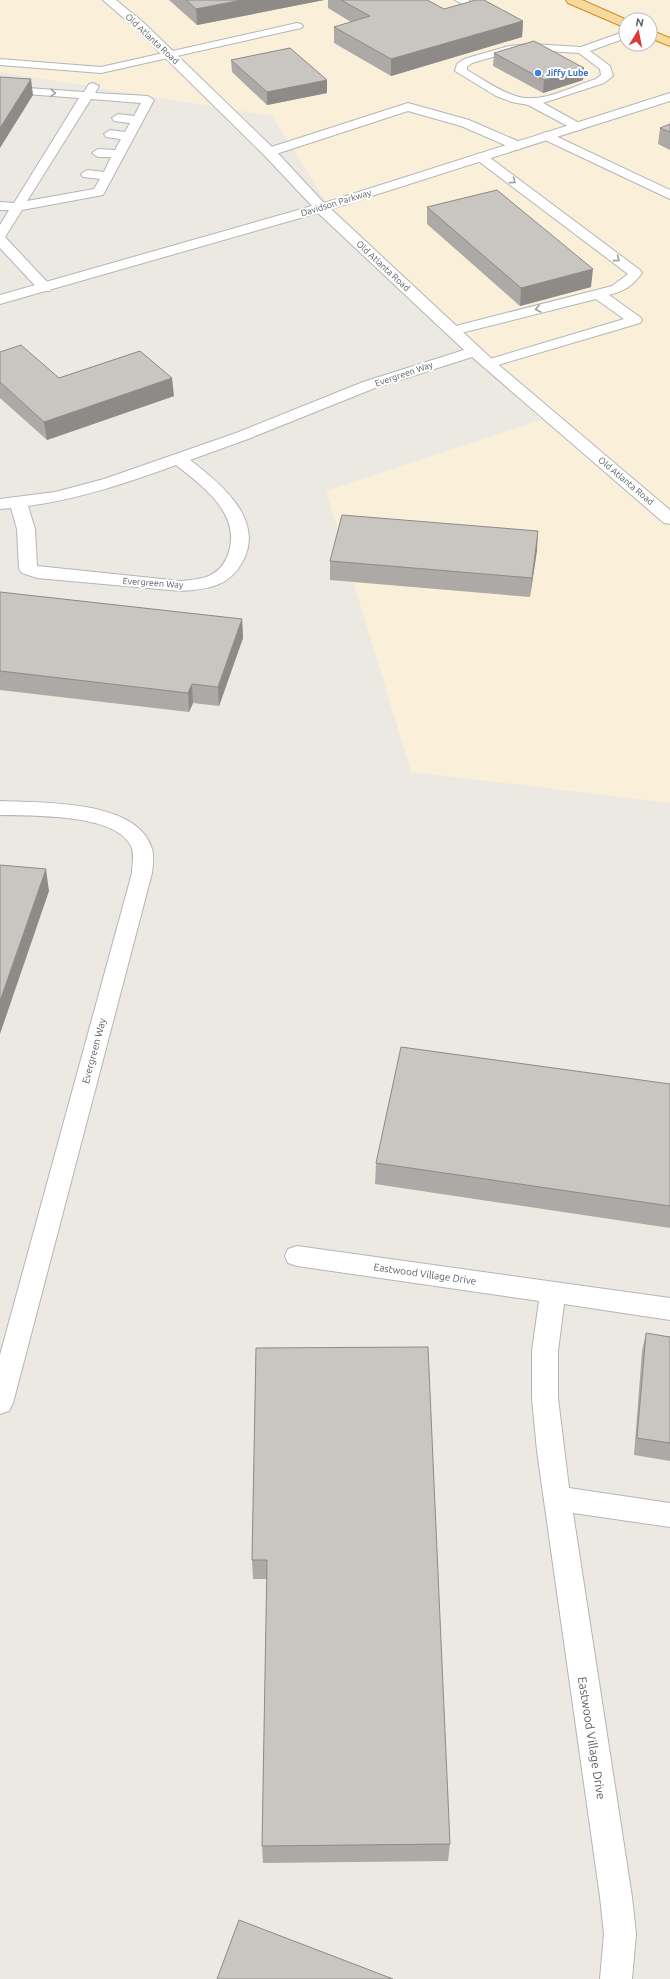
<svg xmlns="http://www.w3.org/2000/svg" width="670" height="1979" viewBox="0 0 670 1979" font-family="Ubuntu,sans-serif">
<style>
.commercial{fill:#faefd9;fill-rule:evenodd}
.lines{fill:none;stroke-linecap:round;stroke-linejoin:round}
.service-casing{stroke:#b3b5b8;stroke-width:2}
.minor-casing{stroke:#b3b5b8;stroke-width:2}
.trunk-casing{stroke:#da8614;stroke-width:2}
.service{fill:#fff;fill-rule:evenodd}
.minor{fill:#fff;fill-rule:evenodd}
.trunk{fill:#f5da9f;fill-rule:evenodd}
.wall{fill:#ada9a6}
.shaded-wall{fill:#8d8a87}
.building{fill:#c9c5c1;stroke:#8d8a87}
.oneway{stroke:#9c9ea0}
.shop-dot{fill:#3f7fe0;stroke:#fff;stroke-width:1.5}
.labels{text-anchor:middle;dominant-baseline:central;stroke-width:4;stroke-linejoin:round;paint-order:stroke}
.far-street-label{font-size:9px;fill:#5a5e61;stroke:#fff}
.far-shop-label{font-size:9px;font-weight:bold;fill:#366cbe;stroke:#fff;text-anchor:start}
.street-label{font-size:10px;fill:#5a5e61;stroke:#fff}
.near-street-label{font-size:12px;fill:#5a5e61;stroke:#fff}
</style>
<rect width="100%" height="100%" fill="#ece9e2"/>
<path class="commercial" d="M0,0H670V803L411,772L326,491L541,420L345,232L272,116L0,72ZM626,20H650V44H626Z"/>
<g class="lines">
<defs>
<g id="service">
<path d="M455,0H468L489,12L484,15L480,14Z"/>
<path d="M297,23L301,24L303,26L301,28L101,73L0,65V59L101,67Z"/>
<path d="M626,31V38L590,51L610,66L613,76L604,83L543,103L581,124L583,127L577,131L528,105L512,102L496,96L455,71L457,64L464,59L509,46L532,44L581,47ZM532,50L579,53L600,69L601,75L596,79C573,86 544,103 519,97C500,92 483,79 467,70V67L472,63L510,52Z"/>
<path d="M93,83L99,86L95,93L148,96L154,100L103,195L22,210L5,237L50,285L52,288L50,291H40L0,248V225L9,210H0V202L14,203L79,98L0,92V86L84,92L89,84ZM91,99L141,103L134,116L118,114L112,118L114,121L130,123L125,132L110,130L104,134L106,137L121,139L115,150L98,149L92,153L98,157H111L104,172L87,170L81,174L83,177L100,179L94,189L27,201Z"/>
<path d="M408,103L469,120L522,143L524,146L518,150L514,149L461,126L408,111L273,155L269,156L263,152L265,149Z"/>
<path d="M547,132L670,190V199L543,139L541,136L543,133Z"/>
<path d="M481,153L485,154L640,270L642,273C633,286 624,291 609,295L640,317L642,320L640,323L488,368L483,367L481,364L483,361L624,319L596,299L453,335L448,334L446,331L448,328L612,286L628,274L477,160L475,157L477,154Z"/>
</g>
<g id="minor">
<path d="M103,0H116L144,23L274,149L324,203L670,93V101L331,209L494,361L670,510V524L664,523L472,357L375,388L248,439L190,460C220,483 265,519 243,561C229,587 208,589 181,591L37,578L22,573L19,569L17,529L11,508L0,509V499L55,492L104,479L236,433L363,382L464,350L318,213L0,304V295L312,206L264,155L136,29ZM176,465C204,487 244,516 227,557C218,578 201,579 181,581L37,566L35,529L28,506C79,499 127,483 176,465Z"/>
<path d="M0,801C40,803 138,799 152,849C154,856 153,865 152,873L13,1403L9,1411L0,1414V1355L132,873C132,864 135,854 131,846C115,813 31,816 0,815Z"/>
<path d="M297,1246L670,1298V1320L564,1304L558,1351V1398L569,1488L670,1503V1527L573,1513L632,1897L636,1934L632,1979H600L604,1934L600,1897L537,1451L532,1398V1351L539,1301L297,1266L288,1263L285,1256L288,1249Z"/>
</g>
<g id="trunk">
<path d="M566,0H582L627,20L626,28L568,3Z"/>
<path d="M650,30L670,38V46L650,38Z"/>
</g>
</defs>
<use href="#service" class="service-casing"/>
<use href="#minor" class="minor-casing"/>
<use href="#trunk" class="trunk-casing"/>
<use href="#service" class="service"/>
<use href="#minor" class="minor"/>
<use href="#trunk" class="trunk"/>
</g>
<g class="wall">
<path d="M169,0H324L197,25Z"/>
<path d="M328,0H427L444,9L523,21L522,37L391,76L334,43V27L351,22L328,8Z"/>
<path d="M494,53L583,80L543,93L493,66Z"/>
<path d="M231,60L327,93L267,105L232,72Z"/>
<path d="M670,124V150L658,144L660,128Z"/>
<path d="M427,207L591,287L520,306L427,224Z"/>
<path d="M0,352L59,378L174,396L47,440L0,398Z"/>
<path d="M537,550L530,597L330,580V561Z"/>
<path d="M0,592L242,619L243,638L219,706L193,703L189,712L0,690Z"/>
<path d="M670,1084V1228L375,1184L376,1163Z"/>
<path d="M646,1333L670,1337V1461L634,1455L642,1351Z"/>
<path d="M256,1348L450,1844L448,1861L263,1863L262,1846L267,1579H253L252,1560Z"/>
</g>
<g class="shaded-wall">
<path d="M242,0H324L197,25L196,9Z"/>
<path d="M523,21L522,37L391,76V59Z"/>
<path d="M584,68L583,80L543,93L544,80Z"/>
<path d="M31,79L33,95L0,148V128Z"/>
<path d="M327,80V93L267,105V92Z"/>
<path d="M593,269L591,287L520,306L521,288Z"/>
<path d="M172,378L174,396L47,440L44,422Z"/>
<path d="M538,531L537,550L530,597L532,578Z"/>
<path d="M242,619L243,638L219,706L218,687Z"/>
<path d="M192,684L193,703L189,712L188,693Z"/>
<path d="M46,869L49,891L0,1034V1001Z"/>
</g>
<g class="building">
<path d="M186,0H242L196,9Z"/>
<path d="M341,0H427L444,9L476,0H484L523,21L391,59L334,27L370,16Z"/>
<path d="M534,41L584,68L544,80L494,53Z"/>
<path d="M290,48L327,80L267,92L231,60Z"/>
<path d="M0,77L31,79L0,128Z"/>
<path d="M670,124V132L660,128Z"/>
<path d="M497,190L593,269L521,288L427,207Z"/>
<path d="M21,345L59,378L140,351L172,378L44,422L0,382V352Z"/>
<path d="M342,515L538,531L532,578L330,561Z"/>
<path d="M0,592L242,619L218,687L192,684L188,693L0,671Z"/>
<path d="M0,865L46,869L0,1001Z"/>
<path d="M401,1047L670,1084V1206L376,1163Z"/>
<path d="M646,1333L670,1337V1443L637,1438Z"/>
<path d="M428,1347L450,1844L262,1846L267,1560H252L256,1348Z"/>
<path d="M239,1920L393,1979H217Z"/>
</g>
<defs><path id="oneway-chevron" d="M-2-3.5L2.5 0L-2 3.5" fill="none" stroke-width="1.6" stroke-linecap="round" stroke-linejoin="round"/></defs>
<g class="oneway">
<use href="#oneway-chevron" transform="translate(53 93) rotate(4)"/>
<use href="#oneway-chevron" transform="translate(513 181) rotate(37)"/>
<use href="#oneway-chevron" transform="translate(617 259) rotate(37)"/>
<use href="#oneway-chevron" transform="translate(538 309) rotate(166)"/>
</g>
<circle class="shop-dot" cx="538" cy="73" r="4"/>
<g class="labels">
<g class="far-street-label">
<text transform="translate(152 39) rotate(43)">Old Atlanta Road</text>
<text transform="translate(336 203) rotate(-17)">Davidson Parkway</text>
<text transform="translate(383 266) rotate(43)">Old Atlanta Road</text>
<text transform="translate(404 374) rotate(-19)">Evergreen Way</text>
<text transform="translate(626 481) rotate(40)">Old Atlanta Road</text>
<text transform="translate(153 583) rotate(4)">Evergreen Way</text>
</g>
<g class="far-shop-label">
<text x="546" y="73">Jiffy Lube</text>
</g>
<g class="street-label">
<text transform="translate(94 1051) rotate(-75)">Evergreen Way</text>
<text transform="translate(425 1274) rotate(8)">Eastwood Village Drive</text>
</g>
<g class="near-street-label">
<text transform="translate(592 1738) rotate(81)">Eastwood Village Drive</text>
</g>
</g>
<g transform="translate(638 32) rotate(10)"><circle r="19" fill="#ffffff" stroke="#bdbfc0"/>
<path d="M0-3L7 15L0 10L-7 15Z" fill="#d93b40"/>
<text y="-6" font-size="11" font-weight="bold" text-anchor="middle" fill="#5a5e61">N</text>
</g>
</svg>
